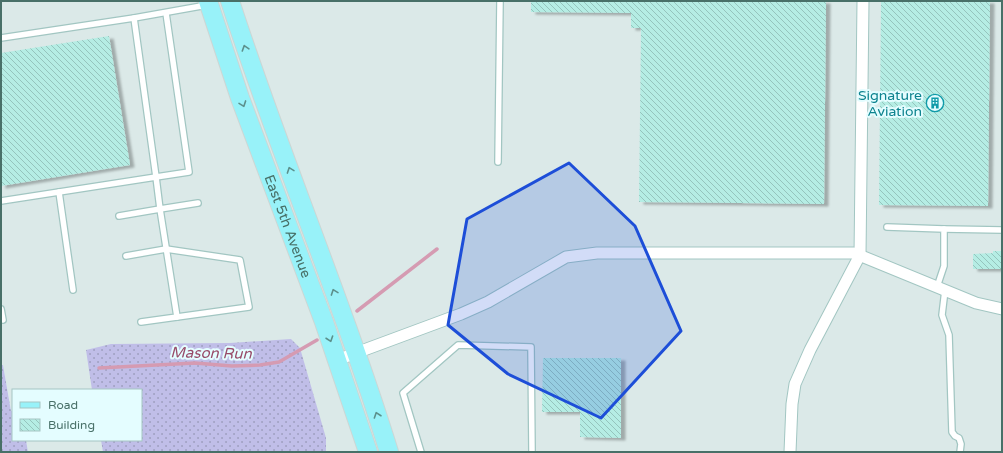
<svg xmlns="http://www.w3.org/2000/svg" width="1003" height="453" viewBox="0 0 1003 453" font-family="'Varela Round',sans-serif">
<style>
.industrial{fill:#dbe9e8}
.grass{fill:url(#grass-dots)}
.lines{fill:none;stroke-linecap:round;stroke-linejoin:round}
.stream{stroke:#d59bb2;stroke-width:3.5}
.building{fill:url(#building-back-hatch);filter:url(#shadow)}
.service-casing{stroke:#a2c6c2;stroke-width:8}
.minor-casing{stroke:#a2c6c2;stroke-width:13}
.primary-casing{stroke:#ccd7d5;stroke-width:20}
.service{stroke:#fff;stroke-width:5.5}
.minor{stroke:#fff;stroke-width:11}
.primary{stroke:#98f2f9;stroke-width:18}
.oneway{stroke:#5c908c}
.marked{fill:#1d4ed8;fill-opacity:0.2;stroke:#1d4ed8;stroke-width:3;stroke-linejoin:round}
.labels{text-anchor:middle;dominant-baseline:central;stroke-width:4;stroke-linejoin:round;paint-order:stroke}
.culture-label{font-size:14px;fill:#0d838f;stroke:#e4fdff;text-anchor:end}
.street-label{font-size:14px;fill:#487068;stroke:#e4fdff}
.water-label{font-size:15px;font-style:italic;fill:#984b69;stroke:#e4fdff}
</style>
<defs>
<pattern id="grass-dots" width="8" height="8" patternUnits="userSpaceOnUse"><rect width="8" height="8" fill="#c0bee8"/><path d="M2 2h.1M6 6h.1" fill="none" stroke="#9e9fc0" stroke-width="1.8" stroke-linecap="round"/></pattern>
<pattern id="building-back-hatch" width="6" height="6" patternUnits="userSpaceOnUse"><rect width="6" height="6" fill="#b5ede4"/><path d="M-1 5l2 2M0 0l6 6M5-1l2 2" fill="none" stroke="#95c4bd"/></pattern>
<filter id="shadow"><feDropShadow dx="4.5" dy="2.5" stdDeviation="1" flood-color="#0004"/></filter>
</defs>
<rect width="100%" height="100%" fill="#dffafb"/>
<path class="industrial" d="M1,1H1002V452H28L26,440H141V390H13V410L11,411L3,365H1Z"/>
<g class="grass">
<path d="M291,339L300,348L326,438V452H103L101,440H141V390H92L86,350L111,344L230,343Z"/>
<path d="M1,365H3L11,411L13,410V440H26L28,452H1Z"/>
</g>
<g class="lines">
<g class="stream">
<path d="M357,311L437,249"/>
<path d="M99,368L195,363L232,366L260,365L279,362L317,340"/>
</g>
</g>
<g class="building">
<path d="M531,1H826L824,204L639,202L641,28H631V13L531,12Z"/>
<path d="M881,1H990L988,206L879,205Z"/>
<path d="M109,36L130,165L1,186V53Z"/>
<path d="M993,251H1002V269H973V254L993,253Z"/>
<path d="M543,358H621V438L580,437V412H542Z"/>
</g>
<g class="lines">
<defs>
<g id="service">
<path d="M134,18L156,177L189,172L166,13"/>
<path d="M1,38L134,18L207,5"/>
<path d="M498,162L500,1"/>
<path d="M59,192L73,290"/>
<path d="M1,201L156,177L160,209L198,203"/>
<path d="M119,216L160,209L177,317L141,322"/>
<path d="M887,227L944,229V266L937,287"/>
<path d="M944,229L1002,230"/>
<path d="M126,256L166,249L240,260L249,307L177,317"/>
<path d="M945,290L942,315L949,335L952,432L955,436L959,438L961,444L960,452"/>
<path d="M1,309L3,320"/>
<path d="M421,452L403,393L458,345L531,347L532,452"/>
</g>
<g id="minor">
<path d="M337,360L461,314L488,302L566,257L597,253H854L976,303L1002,309"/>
<path d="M790,452L792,404L795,384L810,350L860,255L863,1"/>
</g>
<g id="primary">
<path id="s1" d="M208,1L240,98L324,322L368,452"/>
<path d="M230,1C279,153 342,300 389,452"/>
</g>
</defs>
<use href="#service" class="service-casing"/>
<use href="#minor" class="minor-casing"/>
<use href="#primary" class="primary-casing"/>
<use href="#service" class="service"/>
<use href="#minor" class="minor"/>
<use href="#primary" class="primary"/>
</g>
<defs><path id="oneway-chevron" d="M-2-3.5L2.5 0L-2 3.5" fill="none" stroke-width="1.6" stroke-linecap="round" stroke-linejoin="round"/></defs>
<g class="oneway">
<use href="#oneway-chevron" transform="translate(245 48) rotate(-108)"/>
<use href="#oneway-chevron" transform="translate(243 104) rotate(70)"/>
<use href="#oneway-chevron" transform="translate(290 170) rotate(-110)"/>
<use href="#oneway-chevron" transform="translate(334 292) rotate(-110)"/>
<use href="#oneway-chevron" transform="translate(330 339) rotate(71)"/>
<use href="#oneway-chevron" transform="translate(377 415) rotate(-109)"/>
</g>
<path class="marked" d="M569,163L635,226L681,331L601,418L508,374L448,325L467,219Z"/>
<defs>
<symbol id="building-ring" viewBox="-11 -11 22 22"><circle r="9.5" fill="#e4fdff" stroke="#0f9aa8" stroke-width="1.5"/><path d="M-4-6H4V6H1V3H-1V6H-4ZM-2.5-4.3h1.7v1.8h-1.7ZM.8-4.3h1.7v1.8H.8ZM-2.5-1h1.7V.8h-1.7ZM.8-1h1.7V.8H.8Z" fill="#0f9aa8"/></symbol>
</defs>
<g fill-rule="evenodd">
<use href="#building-ring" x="925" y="93" width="20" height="20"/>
</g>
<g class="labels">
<g class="culture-label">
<text x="922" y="95">Signature<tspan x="922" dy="16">Aviation</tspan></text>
</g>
<g class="street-label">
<text stroke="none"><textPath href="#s1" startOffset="239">East 5th Avenue</textPath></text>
</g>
<g class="water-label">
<text transform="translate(211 353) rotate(1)">Mason Run</text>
</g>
</g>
<rect width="1003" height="453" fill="none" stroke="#487068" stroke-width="4"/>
<rect x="12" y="389" width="130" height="52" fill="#e4fdff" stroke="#a6c5c3"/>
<rect x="20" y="402" width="20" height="6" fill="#98f2f9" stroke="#a6c5c3"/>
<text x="48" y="409" font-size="12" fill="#487068">Road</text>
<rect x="20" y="419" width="20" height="12" fill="url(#building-back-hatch)" stroke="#a6c5c3"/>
<text x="48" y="429" font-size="12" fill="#487068">Building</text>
</svg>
